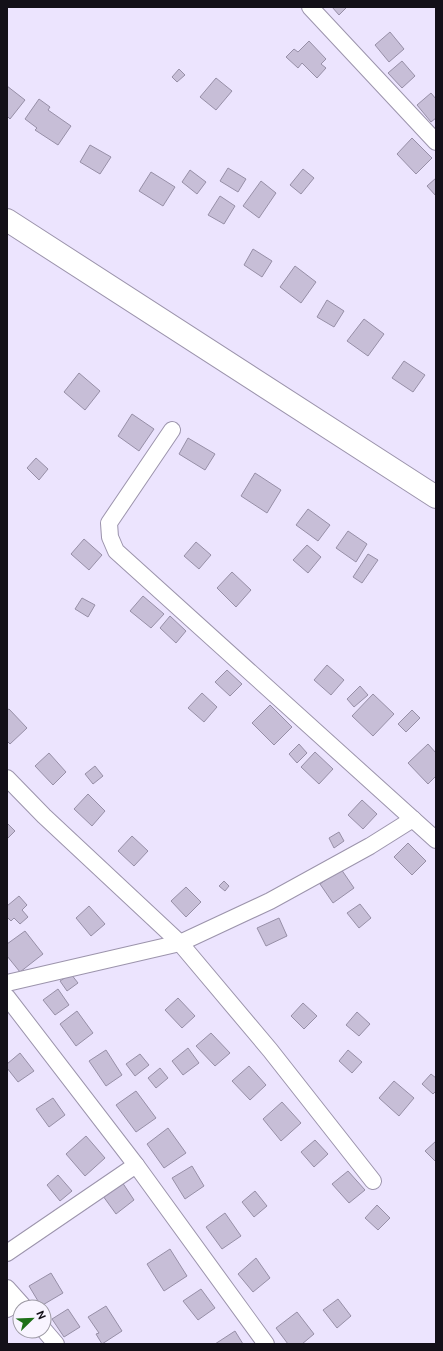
<svg xmlns="http://www.w3.org/2000/svg" width="443" height="1351" viewBox="0 0 443 1351" font-family="Ubuntu,sans-serif">
<style>
.building{fill:#c7bed7;stroke:#978fa7}
.lines{fill:none;stroke-linecap:round;stroke-linejoin:round}
.minor-casing{stroke:#9c94ac;stroke-width:18}
.secondary-casing{stroke:#9c94ac;stroke-width:24}
.minor{stroke:#fff;stroke-width:16}
.secondary{stroke:#fff;stroke-width:22}
</style>
<rect width="100%" height="100%" fill="#ece4fe"/>
<g class="building">
<path d="M332,7H347L339,15Z"/>
<path d="M390,32L404,49L389,62L375,45Z"/>
<path d="M309,41L326,59L321,64L326,68L317,78L302,63L298,68L286,57L294,49L298,52Z"/>
<path d="M402,61L415,76L402,88L388,73Z"/>
<path d="M179,69L185,75L177,82L172,77Z"/>
<path d="M216,78L232,91L216,110L200,97Z"/>
<path d="M7,86L25,100L10,119L7,116Z"/>
<path d="M431,93L436,99V118L431,122L417,105Z"/>
<path d="M39,99L50,107L48,110L71,126L58,145L35,130L37,128L25,119Z"/>
<path d="M412,138L432,158L416,174L397,154Z"/>
<path d="M90,145L111,157L100,174L80,162Z"/>
<path d="M228,168L246,179L238,192L220,181Z"/>
<path d="M303,169L314,178L301,194L290,185Z"/>
<path d="M190,170L206,182L197,194L182,182Z"/>
<path d="M151,172L175,187L163,206L139,191Z"/>
<path d="M436,178V196L427,186Z"/>
<path d="M261,181L276,193L259,218L243,206Z"/>
<path d="M220,196L235,206L224,224L208,215Z"/>
<path d="M253,249L272,261L262,277L244,265Z"/>
<path d="M295,266L316,282L301,303L280,287Z"/>
<path d="M327,300L344,311L334,327L317,317Z"/>
<path d="M364,319L384,334L368,356L347,341Z"/>
<path d="M404,361L425,375L413,392L392,378Z"/>
<path d="M79,373L100,391L85,410L64,392Z"/>
<path d="M132,414L154,429L139,451L118,436Z"/>
<path d="M188,438L215,454L205,470L179,454Z"/>
<path d="M36,458L48,469L39,480L27,468Z"/>
<path d="M255,473L281,490L267,513L241,496Z"/>
<path d="M308,509L330,525L318,541L296,525Z"/>
<path d="M348,531L367,544L356,562L336,548Z"/>
<path d="M84,539L102,555L89,570L71,554Z"/>
<path d="M196,542L211,555L199,569L184,556Z"/>
<path d="M307,545L321,557L308,573L293,560Z"/>
<path d="M368,554L378,560L362,583L353,577Z"/>
<path d="M232,572L251,590L236,607L217,588Z"/>
<path d="M143,596L164,614L151,628L130,611Z"/>
<path d="M82,598L95,605L88,617L75,609Z"/>
<path d="M170,616L186,631L176,643L160,628Z"/>
<path d="M327,665L344,680L331,695L314,680Z"/>
<path d="M227,670L242,684L230,696L215,682Z"/>
<path d="M360,686L368,695L354,707L347,699Z"/>
<path d="M202,693L217,707L204,722L188,708Z"/>
<path d="M373,694L394,714L373,736L352,716Z"/>
<path d="M270,705L292,727L274,745L252,723Z"/>
<path d="M9,709L27,728L10,744L7,741V710Z"/>
<path d="M412,710L420,718L406,732L398,724Z"/>
<path d="M299,744L307,753L297,763L289,754Z"/>
<path d="M428,744L436,753V776L428,784L408,763Z"/>
<path d="M315,752L333,769L319,784L301,767Z"/>
<path d="M49,753L66,772L53,785L35,766Z"/>
<path d="M95,766L103,776L93,784L85,774Z"/>
<path d="M88,794L105,811L92,826L74,809Z"/>
<path d="M362,800L377,814L363,829L348,815Z"/>
<path d="M7,823L15,831L7,839Z"/>
<path d="M339,832L344,841L334,848L329,838Z"/>
<path d="M132,836L148,851L134,866L118,851Z"/>
<path d="M408,843L426,861L412,875L394,857Z"/>
<path d="M341,869L354,888L333,903L320,884Z"/>
<path d="M224,881L229,886L225,891L219,886Z"/>
<path d="M186,887L201,902L186,917L171,901Z"/>
<path d="M19,896L27,905L22,910L28,917L20,924L14,918L11,921L7,917V906Z"/>
<path d="M360,904L371,918L359,928L347,913Z"/>
<path d="M89,906L105,924L91,936L76,918Z"/>
<path d="M279,918L287,936L266,946L257,928Z"/>
<path d="M25,931L43,954L20,972L7,956V944Z"/>
<path d="M71,974L78,983L67,991L60,981Z"/>
<path d="M58,989L69,1005L55,1015L43,1000Z"/>
<path d="M178,998L195,1016L182,1028L165,1010Z"/>
<path d="M303,1003L317,1016L304,1029L291,1016Z"/>
<path d="M77,1011L93,1033L76,1046L60,1024Z"/>
<path d="M357,1012L370,1024L359,1036L346,1025Z"/>
<path d="M211,1033L230,1053L215,1066L196,1046Z"/>
<path d="M188,1048L199,1063L183,1075L172,1061Z"/>
<path d="M106,1050L122,1075L106,1086L89,1061Z"/>
<path d="M348,1050L362,1062L352,1073L339,1061Z"/>
<path d="M20,1053L34,1071L18,1082L7,1068V1064Z"/>
<path d="M140,1054L149,1065L135,1076L126,1064Z"/>
<path d="M249,1066L266,1085L250,1100L232,1081Z"/>
<path d="M160,1068L168,1078L156,1088L148,1078Z"/>
<path d="M431,1074L436,1078V1091L433,1094L422,1084Z"/>
<path d="M394,1081L414,1098L399,1116L379,1098Z"/>
<path d="M136,1091L156,1118L136,1132L116,1105Z"/>
<path d="M53,1098L65,1115L49,1127L36,1109Z"/>
<path d="M282,1102L301,1123L281,1141L263,1119Z"/>
<path d="M168,1128L186,1153L164,1168L147,1144Z"/>
<path d="M86,1136L105,1158L85,1176L66,1154Z"/>
<path d="M315,1140L328,1154L314,1167L301,1152Z"/>
<path d="M436,1141V1162L425,1151Z"/>
<path d="M192,1166L204,1186L185,1199L172,1178Z"/>
<path d="M348,1171L365,1190L349,1203L332,1184Z"/>
<path d="M58,1175L72,1191L60,1201L47,1185Z"/>
<path d="M122,1182L134,1200L116,1214L103,1196Z"/>
<path d="M255,1191L267,1206L254,1217L242,1202Z"/>
<path d="M377,1205L390,1218L378,1230L365,1218Z"/>
<path d="M225,1213L241,1236L222,1249L206,1227Z"/>
<path d="M170,1249L187,1276L164,1291L147,1264Z"/>
<path d="M256,1258L270,1278L253,1292L238,1274Z"/>
<path d="M51,1273L63,1293L41,1306L29,1286Z"/>
<path d="M201,1289L215,1308L198,1320L183,1301Z"/>
<path d="M338,1299L351,1316L337,1328L323,1310Z"/>
<path d="M106,1306L122,1331L102,1344L96,1334L99,1333L88,1317Z"/>
<path d="M68,1309L80,1327L64,1337L52,1319Z"/>
<path d="M297,1312L314,1334L302,1344H288L276,1328Z"/>
<path d="M235,1331L243,1344H215Z"/>
</g>
<g class="lines">
<defs>
<g id="minor">
<path d="M310,7L436,142"/>
<path d="M172,430L109,523L110,537L116,551L436,840"/>
<path d="M7,778L44,816L180,943L270,1050L373,1181"/>
<path d="M7,983L180,943L270,901L370,846L413,819"/>
<path d="M7,997L136,1165L266,1344"/>
<path d="M7,1253L136,1165"/>
<path d="M7,1288L24,1307"/>
<path d="M7,1309L19,1302"/>
<path d="M44,1330L56,1344"/>
</g>
<path id="secondary" d="M7,220L436,497"/>
</defs>
<use href="#minor" class="minor-casing"/>
<use href="#secondary" class="secondary-casing"/>
<use href="#minor" class="minor"/>
<use href="#secondary" class="secondary"/>
</g>
<rect width="443" height="1351" fill="none" stroke="#131018" stroke-width="16"/>
<g transform="translate(32 1319) rotate(67)"><circle r="19" fill="#f8f4ff" stroke="#9c99a3"/>
<path d="M0-3L7 15L0 10L-7 15Z" fill="#1e7018"/>
<text y="-6" font-size="11" font-weight="bold" text-anchor="middle" fill="#131018">N</text>
</g>
</svg>
